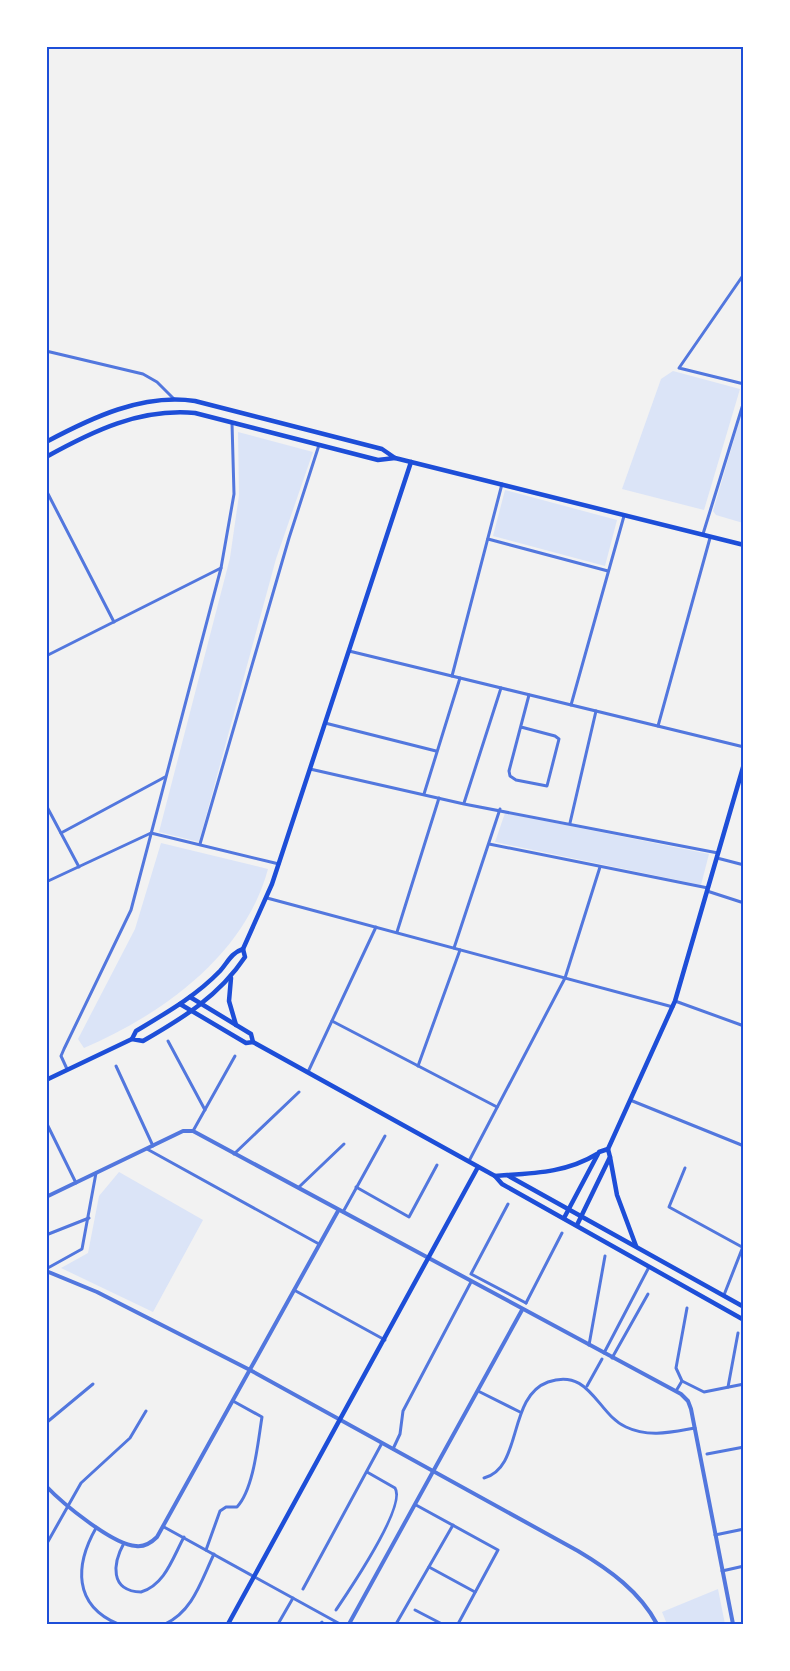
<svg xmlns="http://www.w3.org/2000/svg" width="790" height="1671" viewBox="0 0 790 1671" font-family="Spectral,serif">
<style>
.green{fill:#dbe4f7}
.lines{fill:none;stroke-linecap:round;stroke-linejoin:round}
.minor{stroke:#5277de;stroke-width:3}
.tertiary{stroke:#5277de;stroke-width:4}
.secondary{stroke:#1d4ed8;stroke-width:4.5}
.neatline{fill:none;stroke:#1d4ed8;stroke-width:2}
</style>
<rect width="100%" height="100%" fill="#f2f2f2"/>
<g class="green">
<path d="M673,371L740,389L704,510L622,489L661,379Z"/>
<path d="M743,409V523L716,515L713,511Z"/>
<path d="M238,432L313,452L276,559L199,842L159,832L230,558L239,495Z"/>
<path d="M505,490L617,520L605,566L493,536Z"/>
<path d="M505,813L709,854L701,885L495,842Z"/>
<path d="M161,843L268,869C245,955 163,1014 84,1048L78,1039L135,929Z"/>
<path d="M119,1172L203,1220L153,1312L61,1268L88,1253L99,1196Z"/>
<path d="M718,1589L725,1624H667L662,1612Z"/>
</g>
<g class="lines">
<g class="minor">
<path d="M744,274L679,368L744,384"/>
<path d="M46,351L143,374L157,382L174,399"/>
<path d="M46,490L114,622"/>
<path d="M703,534L744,401"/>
<path d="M488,539L608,571"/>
<path d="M349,651L744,747"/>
<path d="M46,656L221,568"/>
<path d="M452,676L502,484"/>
<path d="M571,705L624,516"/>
<path d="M325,723L436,751"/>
<path d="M658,726L710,538"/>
<path d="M521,727L555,736L559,739L547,786L516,780L510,776L509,771L529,695"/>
<path d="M310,769L464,804L718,853"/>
<path d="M424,794L460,678"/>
<path d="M464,803L501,688"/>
<path d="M46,805L79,867"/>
<path d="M570,823L596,711"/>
<path d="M61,833L165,777"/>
<path d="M200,844L289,538L319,445"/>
<path d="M489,844L708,888"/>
<path d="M717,858L744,865"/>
<path d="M46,882L151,833L279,864"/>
<path d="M707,891L744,903"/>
<path d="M267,898L673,1007"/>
<path d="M397,932L439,798"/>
<path d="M454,948L500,809"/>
<path d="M675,1001L744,1026"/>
<path d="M332,1021L497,1107"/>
<path d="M168,1041L205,1110"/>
<path d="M116,1066L153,1146"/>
<path d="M418,1066L460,950"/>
<path d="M67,1069L61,1056L64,1049L131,910L221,568L234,494L232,423"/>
<path d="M308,1072L376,927"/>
<path d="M630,1100L744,1146"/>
<path d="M46,1122L76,1183"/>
<path d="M193,1131L235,1056"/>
<path d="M147,1149L319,1244"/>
<path d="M234,1154L299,1092"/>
<path d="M469,1161L565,978L600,867"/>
<path d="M685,1168L669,1207L742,1247"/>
<path d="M299,1187L344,1144"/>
<path d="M356,1187L409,1217L437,1165"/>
<path d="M508,1204L471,1274L526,1303"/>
<path d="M343,1212L385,1136"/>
<path d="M46,1235L89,1218"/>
<path d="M46,1269L82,1249L96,1173"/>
<path d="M294,1290L385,1340"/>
<path d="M724,1295L744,1244"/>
<path d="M526,1303L562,1233"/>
<path d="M687,1308L676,1368L682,1381L704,1392L744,1384"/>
<path d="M589,1345L605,1256"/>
<path d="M604,1353L649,1267"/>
<path d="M612,1358L648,1294"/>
<path d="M587,1386L602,1359"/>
<path d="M728,1387L738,1333"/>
<path d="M478,1391L520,1412"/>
<path d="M676,1391L682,1381"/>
<path d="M46,1423L93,1384"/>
<path d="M393,1449L400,1434L403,1411L471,1282"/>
<path d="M707,1454L744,1447"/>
<path d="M484,1478C523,1468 507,1397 548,1382C590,1367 597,1414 626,1427C649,1438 672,1432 695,1428"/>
<path d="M416,1505L498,1550L458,1624"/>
<path d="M164,1527L340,1624"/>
<path d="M96,1528C75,1565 73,1605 118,1624"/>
<path d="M715,1535L744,1529"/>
<path d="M124,1543C113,1563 109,1591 141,1592C165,1585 173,1557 184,1537"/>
<path d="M46,1545L81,1483L130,1438L146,1411"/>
<path d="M206,1550L220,1511L226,1507H237C254,1489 258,1441 262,1417L233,1401"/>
<path d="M429,1567L475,1592"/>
<path d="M722,1571L744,1566"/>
<path d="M303,1589L382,1443"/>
<path d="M336,1610C348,1592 407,1506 395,1488L367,1472"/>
<path d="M415,1610L442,1624"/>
<path d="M165,1624C193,1611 201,1581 214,1554"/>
<path d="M278,1624L293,1598"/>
<path d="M320,1624L322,1622"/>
<path d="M396,1624L453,1525"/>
</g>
<g class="tertiary">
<path d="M46,1197L183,1131H193L681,1394L688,1401L691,1409L733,1624"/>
<path d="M46,1271L97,1292L250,1370L578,1551C610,1570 640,1592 657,1624"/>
<path d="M46,1486C62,1503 113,1545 136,1546C144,1547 151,1543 157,1537L338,1211"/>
<path d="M349,1624L522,1310"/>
</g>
<g class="secondary">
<path d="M46,442C91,418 143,393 195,401L382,449L395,458L378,460L195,413C140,408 93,431 46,457"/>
<path d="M395,458L744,545"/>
<path d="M243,949L272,884L411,462"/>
<path d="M243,949L245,957C219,996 183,1018 143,1041L132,1039L136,1031C166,1013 196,996 220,971C228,962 231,953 243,949Z"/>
<path d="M231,978L229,1001L236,1025"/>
<path d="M180,1004L246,1043L253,1042L251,1034L190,997"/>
<path d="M253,1042L495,1176"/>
<path d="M46,1080L132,1039"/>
<path d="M608,1149L675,1001L744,764"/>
<path d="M610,1157L617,1195L636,1246"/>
<path d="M508,1175C540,1173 569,1171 597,1154"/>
<path d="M564,1218L599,1152L608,1149L610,1157L577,1225"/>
<path d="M744,1307L507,1175L495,1176L502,1184L744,1320"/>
<path d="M228,1624L478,1167"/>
</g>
</g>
<rect width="790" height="1671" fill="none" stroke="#ffffff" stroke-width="96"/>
<rect x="48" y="48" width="694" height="1575" class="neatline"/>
</svg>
